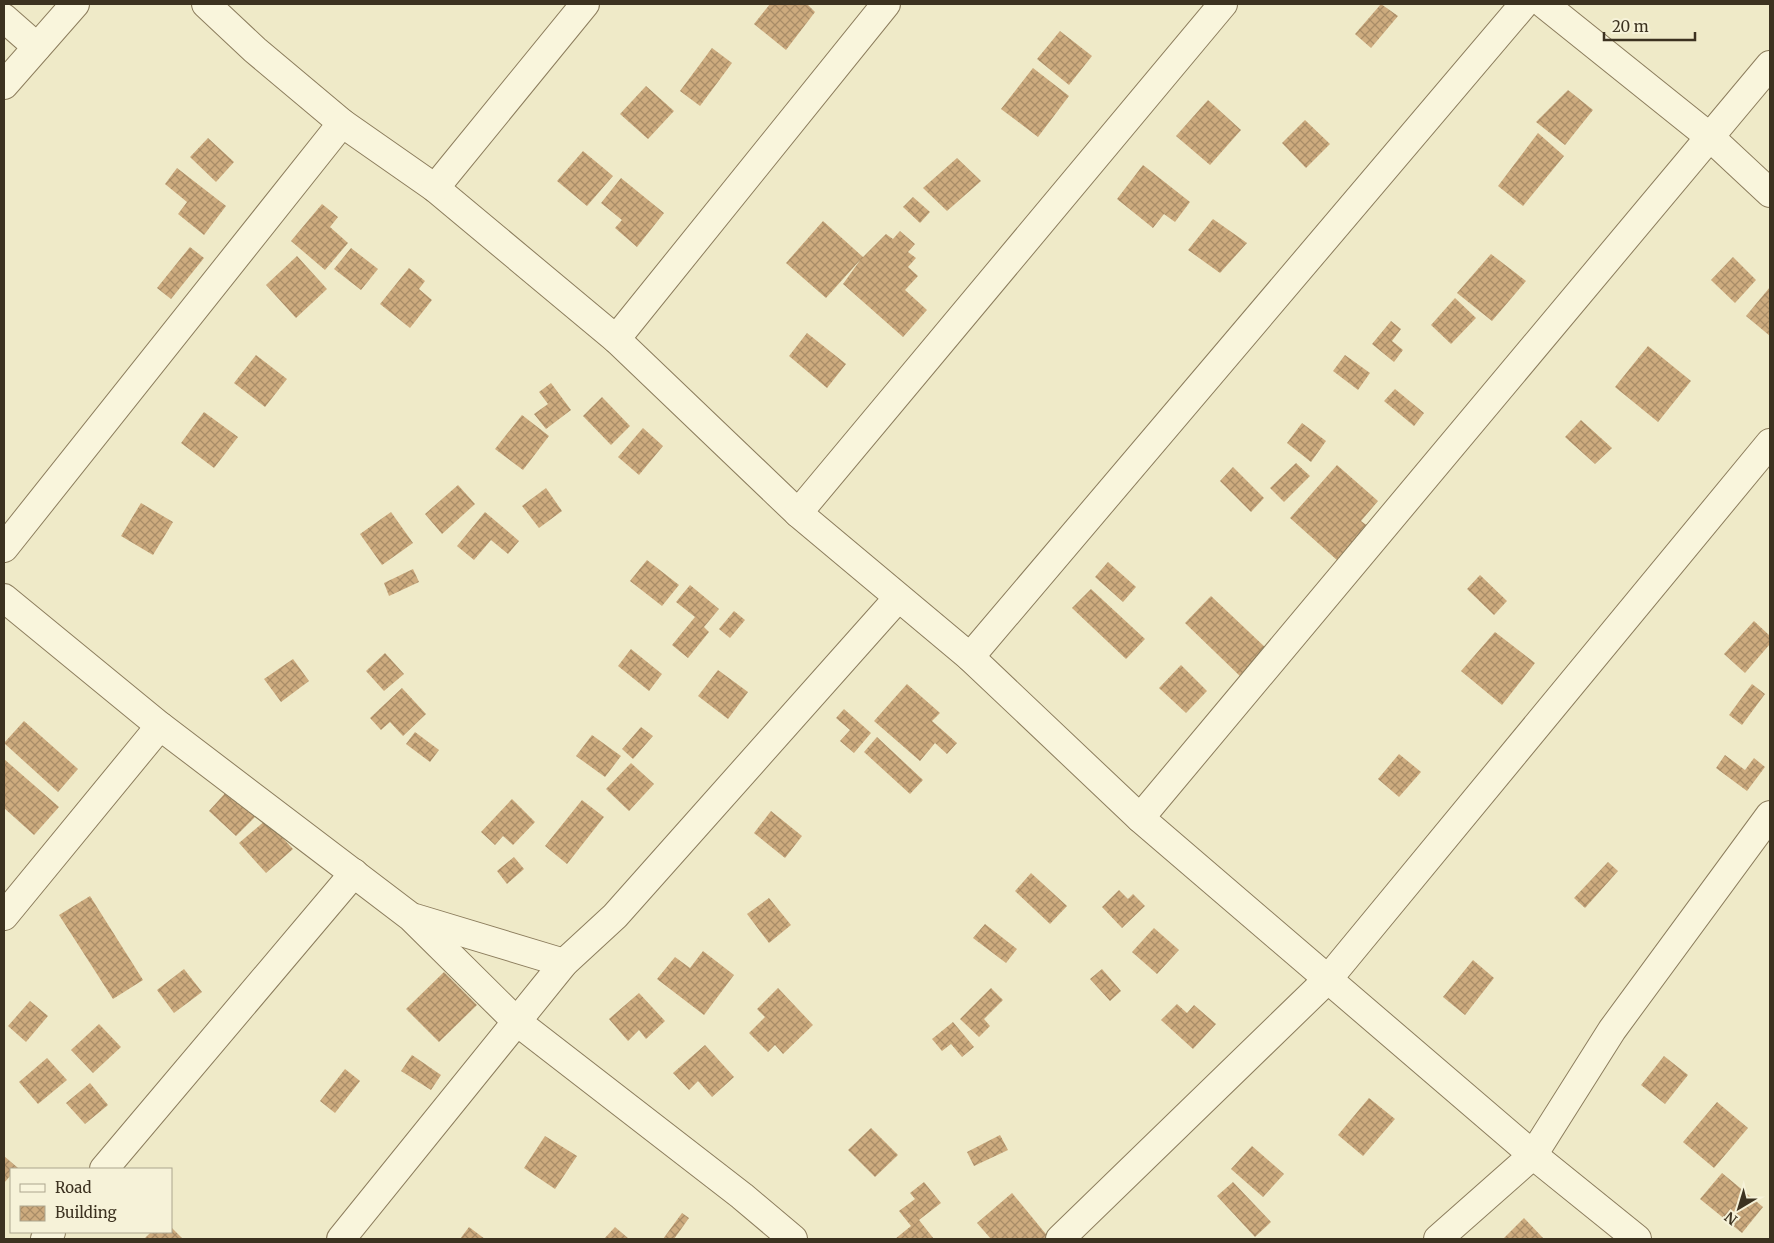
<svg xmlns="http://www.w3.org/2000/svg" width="1774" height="1243" viewBox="0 0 1774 1243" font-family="Merriweather,serif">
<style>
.building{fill:url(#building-cross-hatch)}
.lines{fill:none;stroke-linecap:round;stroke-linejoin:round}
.minor-casing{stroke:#8c7d5d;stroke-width:30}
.tertiary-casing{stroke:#8c7d5d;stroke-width:30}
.minor{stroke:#f9f5dc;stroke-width:28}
.tertiary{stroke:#f9f5dc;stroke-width:28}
</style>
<defs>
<pattern id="building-cross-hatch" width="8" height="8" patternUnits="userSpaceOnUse" patternTransform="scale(1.25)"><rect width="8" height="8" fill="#cdab7e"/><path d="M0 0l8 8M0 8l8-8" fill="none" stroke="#a88c67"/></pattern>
</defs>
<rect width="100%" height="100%" fill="#efeac8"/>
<g class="building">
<path d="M770,4H807L815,12L786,50L754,24Z"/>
<path d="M1381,4L1398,16L1371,48L1355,34Z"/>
<path d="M1060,31L1092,56L1069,85L1037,59Z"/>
<path d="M712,48L732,63L700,106L680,91Z"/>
<path d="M1033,68L1069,96L1038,137L1001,109Z"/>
<path d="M646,86L674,111L648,139L620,114Z"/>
<path d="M1568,90L1593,110L1565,145L1536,122Z"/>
<path d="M1208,100L1241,130L1210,165L1176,136Z"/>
<path d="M1305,120L1330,144L1306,168L1282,143Z"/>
<path d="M1538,133L1564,156L1523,206L1498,186Z"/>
<path d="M208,138L234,162L216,182L190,157Z"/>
<path d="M583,151L613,176L587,206L557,181Z"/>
<path d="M957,158L981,181L947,211L923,188Z"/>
<path d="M1143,165L1190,202L1175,222L1164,214L1153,228L1117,199Z"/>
<path d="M177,168L226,206L204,235L178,214L187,202L165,184Z"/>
<path d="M621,178L664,213L637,247L615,228L622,220L601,203Z"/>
<path d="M913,197L930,212L920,223L903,207Z"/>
<path d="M322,204L338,217L330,227L348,243L325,270L291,241Z"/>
<path d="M1213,219L1247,243L1220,273L1188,250Z"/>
<path d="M823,221L863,257L886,234L893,239L900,231L915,244L908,252L916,258L908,267L918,276L905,290L927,310L903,337L843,284L861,259L826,298L786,263Z"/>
<path d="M190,247L204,258L171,299L157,288Z"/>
<path d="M351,248L378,269L361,290L334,269Z"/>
<path d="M1491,254L1526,281L1492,321L1457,293Z"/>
<path d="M297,256L327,289L296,318L266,285Z"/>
<path d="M1733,257L1756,280L1735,303L1711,280Z"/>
<path d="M409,268L425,281L419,289L432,300L410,328L380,304Z"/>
<path d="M1770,287V336L1746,316Z"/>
<path d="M1455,298L1476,318L1451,344L1431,325Z"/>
<path d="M1391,321L1401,329L1392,341L1403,350L1394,362L1372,344Z"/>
<path d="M807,333L846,364L827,388L789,356Z"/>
<path d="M1648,346L1691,381L1658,422L1615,387Z"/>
<path d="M256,355L287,379L265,407L234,383Z"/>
<path d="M1345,355L1370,373L1358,390L1333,371Z"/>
<path d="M551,383L571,410L546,429L534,414L548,404L539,392Z"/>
<path d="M1395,389L1424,413L1414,426L1384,401Z"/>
<path d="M602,397L630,426L611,445L583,416Z"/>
<path d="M204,412L238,437L214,468L181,443Z"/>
<path d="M522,415L549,436L523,470L495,449Z"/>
<path d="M1581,420L1612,448L1595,464L1565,437Z"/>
<path d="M1302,423L1326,441L1311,462L1287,443Z"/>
<path d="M643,428L663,446L639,475L618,457Z"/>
<path d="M1296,463L1310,476L1284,502L1270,488Z"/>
<path d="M1337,465L1378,501L1361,521L1369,527L1338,561L1290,518Z"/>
<path d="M1233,467L1264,498L1251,512L1220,481Z"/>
<path d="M458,485L475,504L442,534L425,514Z"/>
<path d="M546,488L562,511L539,528L522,506Z"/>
<path d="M141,503L173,522L153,555L121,536Z"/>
<path d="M391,512L413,543L382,565L360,534Z"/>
<path d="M485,512L519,541L508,554L491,540L474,560L457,546Z"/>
<path d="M647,560L679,585L662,606L630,581Z"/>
<path d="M1108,562L1136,587L1123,602L1095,577Z"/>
<path d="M413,569L419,582L389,596L384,583Z"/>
<path d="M1480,575L1507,601L1494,615L1467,589Z"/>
<path d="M690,585L719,609L704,627L709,632L688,658L672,645L695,617L676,602Z"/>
<path d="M1091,589L1145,639L1126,659L1072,608Z"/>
<path d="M1211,596L1268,650L1242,678L1185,623Z"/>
<path d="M734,611L745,620L730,638L719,629Z"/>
<path d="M1754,621L1770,636V644L1745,673L1724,654Z"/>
<path d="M1495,632L1535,663L1502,705L1461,671Z"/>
<path d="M631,649L662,674L649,691L618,666Z"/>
<path d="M385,653L404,674L384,691L366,671Z"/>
<path d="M293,659L309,681L281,702L264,679Z"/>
<path d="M1181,665L1207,691L1186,713L1159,688Z"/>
<path d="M718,670L748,692L728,719L698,696Z"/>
<path d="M907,684L940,713L932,721L957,743L947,754L935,743L920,761L874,721Z"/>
<path d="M1752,684L1765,694L1742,725L1729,715Z"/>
<path d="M402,688L426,714L403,736L390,722L381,730L370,718Z"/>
<path d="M844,709L871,733L854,753L840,741L850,730L836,718Z"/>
<path d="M24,721L78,769L58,792L4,743Z"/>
<path d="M641,727L653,736L633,759L622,749Z"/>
<path d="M415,732L439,750L430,762L406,744Z"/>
<path d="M592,735L621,756L605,777L576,756Z"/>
<path d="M877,737L923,780L910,794L864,752Z"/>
<path d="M1399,754L1421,772L1399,797L1378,779Z"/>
<path d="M1725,755L1745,770L1754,758L1765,767L1747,791L1716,768Z"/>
<path d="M4,759L59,807L34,835L4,808Z"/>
<path d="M631,763L654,784L629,811L606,789Z"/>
<path d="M228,790L256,816L236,836L209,811Z"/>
<path d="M512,799L535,822L513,845L503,836L495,845L481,832Z"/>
<path d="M582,800L604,817L567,864L545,846Z"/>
<path d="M771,811L802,836L785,858L754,833Z"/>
<path d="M266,820L293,849L266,873L239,843Z"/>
<path d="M514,857L524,869L507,884L497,871Z"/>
<path d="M1608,862L1618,871L1585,908L1574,898Z"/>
<path d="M1031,873L1067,906L1050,924L1015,891Z"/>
<path d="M1119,890L1128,899L1133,894L1145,906L1122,928L1102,907Z"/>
<path d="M90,896L143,980L113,999L59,915Z"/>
<path d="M769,898L791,925L769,943L747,914Z"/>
<path d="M985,924L1017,949L1006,963L973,938Z"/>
<path d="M1154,928L1179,950L1157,974L1132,952Z"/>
<path d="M703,951L734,975L704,1015L657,979L675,957L690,968Z"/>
<path d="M1473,960L1494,978L1465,1015L1443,997Z"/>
<path d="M184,969L202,992L174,1013L157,990Z"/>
<path d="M1102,969L1121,991L1110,1001L1090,979Z"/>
<path d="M444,972L477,1005L439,1042L406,1009Z"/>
<path d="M778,988L813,1025L783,1054L775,1045L768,1052L749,1033L765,1017L757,1009Z"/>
<path d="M991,988L1003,1000L984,1019L990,1026L979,1037L960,1019Z"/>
<path d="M639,993L665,1021L646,1039L639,1030L628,1041L609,1019Z"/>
<path d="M30,1001L48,1016L26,1042L8,1026Z"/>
<path d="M1177,1004L1187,1013L1194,1005L1216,1024L1193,1049L1161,1020Z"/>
<path d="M953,1022L974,1047L962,1057L951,1044L942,1051L932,1039Z"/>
<path d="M99,1024L121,1047L93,1073L71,1050Z"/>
<path d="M705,1045L734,1077L712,1097L698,1081L689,1090L673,1073Z"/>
<path d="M412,1055L441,1075L431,1090L401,1071Z"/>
<path d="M1664,1056L1688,1075L1665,1104L1641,1085Z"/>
<path d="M47,1058L67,1080L38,1104L19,1082Z"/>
<path d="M345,1069L360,1081L335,1113L320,1101Z"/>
<path d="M90,1083L108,1105L85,1124L66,1103Z"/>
<path d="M1369,1098L1395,1119L1363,1156L1338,1135Z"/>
<path d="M1717,1102L1748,1128L1714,1168L1683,1142Z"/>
<path d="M871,1128L898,1155L875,1177L848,1150Z"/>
<path d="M1000,1135L1008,1150L974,1166L967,1152Z"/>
<path d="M545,1136L577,1156L555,1189L524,1168Z"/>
<path d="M1252,1146L1284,1174L1263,1197L1231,1169Z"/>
<path d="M4,1156L18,1168L11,1169V1175L4,1183Z"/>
<path d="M1722,1173L1763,1207L1742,1233L1700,1199Z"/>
<path d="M924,1182L941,1203L919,1220L934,1239H895L911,1226L899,1211L915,1199L910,1193Z"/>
<path d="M1233,1182L1271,1222L1255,1237L1217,1196Z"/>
<path d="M1012,1193L1050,1239H991L977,1223Z"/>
<path d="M682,1213L689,1218L674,1239H663Z"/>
<path d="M1524,1218L1544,1239H1503Z"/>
<path d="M171,1227L183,1239L145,1238L151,1232H171Z"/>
<path d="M469,1227L485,1239H460Z"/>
<path d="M615,1227L629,1239H604Z"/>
</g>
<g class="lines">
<defs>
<g id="minor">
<path d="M206,4L255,50L342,123L435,188L616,339L798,513L970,657L1140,818L1533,1155L1637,1239"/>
<path d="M1544,4L1711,138L1770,193"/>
<path d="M4,18L37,47"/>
<path d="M435,188L585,4"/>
<path d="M616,339L886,4"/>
<path d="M798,513L1223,4"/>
<path d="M4,548L342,123"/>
<path d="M4,598L160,726L411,917L516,1021L742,1196L793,1239"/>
<path d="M970,657L1524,4"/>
<path d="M1140,818L1770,65"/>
<path d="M4,916L160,726"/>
<path d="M415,918L564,963"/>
<path d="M104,1169L354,873"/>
<path d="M45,1239L51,1232"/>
<path d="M341,1239L564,963L615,916L898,598"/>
<path d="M1060,1239L1328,979L1770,443"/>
<path d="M1438,1239L1533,1155L1612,1030L1770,815"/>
</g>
<path id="tertiary" d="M4,85L75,4"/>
</defs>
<use href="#minor" class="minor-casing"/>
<use href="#tertiary" class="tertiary-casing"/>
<use href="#minor" class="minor"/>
<use href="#tertiary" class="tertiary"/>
</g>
<rect width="1774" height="1243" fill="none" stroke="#3c3220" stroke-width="10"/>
<rect x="10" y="1168" width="162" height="65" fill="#f6f2d8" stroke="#aca58e"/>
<rect x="20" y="1184" width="25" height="8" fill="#f9f5dc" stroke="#aca58e"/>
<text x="55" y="1193" font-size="15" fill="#3c3220">Road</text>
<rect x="20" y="1206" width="25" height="15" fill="url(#building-cross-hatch)" stroke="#aca58e"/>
<text x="55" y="1218" font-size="15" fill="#3c3220">Building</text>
<g transform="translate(1739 1208) rotate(218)" stroke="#f6f2d8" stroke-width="4" paint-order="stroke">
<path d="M0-4L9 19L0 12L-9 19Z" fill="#3c3220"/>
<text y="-8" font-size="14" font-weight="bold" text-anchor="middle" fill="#3c3220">N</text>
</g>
<path d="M1604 32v8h91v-8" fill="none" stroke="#3c3220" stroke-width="2.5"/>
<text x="1612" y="32" font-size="15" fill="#3c3220" stroke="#f6f2d8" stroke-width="4" paint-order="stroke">20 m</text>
</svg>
